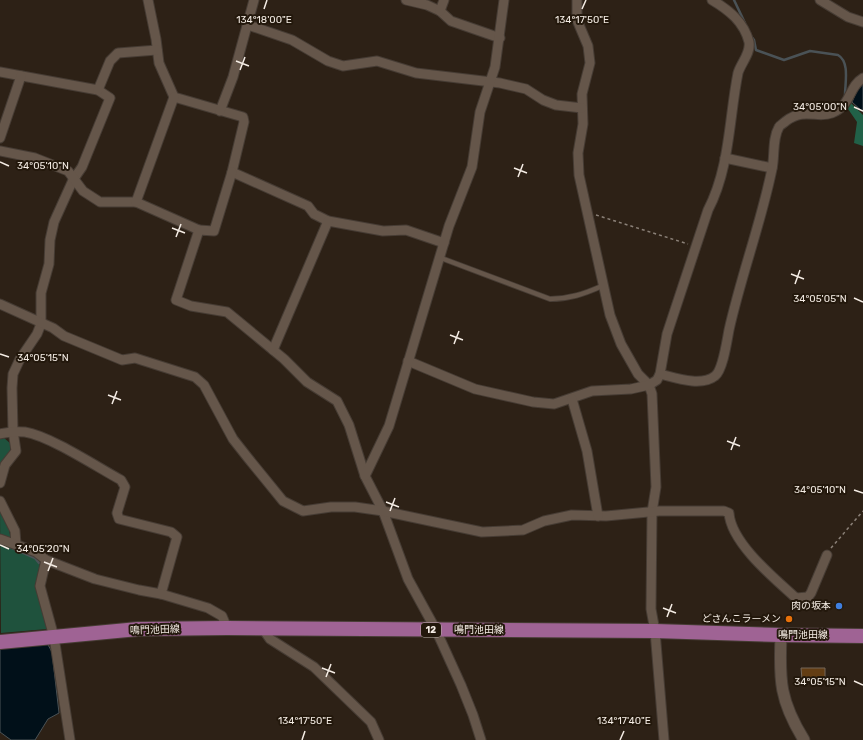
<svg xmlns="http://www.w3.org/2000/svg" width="863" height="740" viewBox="0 0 863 740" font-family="Rubik,'Noto Sans JP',sans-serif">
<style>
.green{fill:#1f523d}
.forest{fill:#216148}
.water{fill:#011019;stroke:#4a5256}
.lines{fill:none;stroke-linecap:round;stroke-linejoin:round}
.stream{stroke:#4a5256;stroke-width:2.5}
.building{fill:#633d13;stroke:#756759}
.service-casing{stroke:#463c34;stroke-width:6}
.minor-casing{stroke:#463c34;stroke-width:11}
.tertiary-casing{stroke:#463c34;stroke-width:13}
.primary-casing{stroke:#463c34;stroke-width:16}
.path{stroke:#8b8178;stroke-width:1.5;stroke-dasharray:3 3;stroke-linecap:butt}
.service{stroke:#65564a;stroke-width:4.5}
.minor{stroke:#65564a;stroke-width:9}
.tertiary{stroke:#65564a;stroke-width:11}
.primary{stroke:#9f6394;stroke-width:14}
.ticks{fill:none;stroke:#f5ede5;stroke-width:1.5}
.shop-dot{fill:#3f7fe0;stroke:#23180c;stroke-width:1.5}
.food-dot{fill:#e8710a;stroke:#23180c;stroke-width:1.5}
.labels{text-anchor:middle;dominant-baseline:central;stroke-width:4;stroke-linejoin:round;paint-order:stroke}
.shield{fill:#23180c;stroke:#b6ada4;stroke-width:1}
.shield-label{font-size:9px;font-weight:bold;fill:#f5ede5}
.poi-label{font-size:10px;fill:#f5ede5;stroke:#23180c;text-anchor:end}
.street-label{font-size:10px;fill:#f5ede5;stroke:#23180c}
.ticks-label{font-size:10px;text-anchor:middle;fill:#f5ede5;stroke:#23180c;stroke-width:4;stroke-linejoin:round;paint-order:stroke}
</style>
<rect width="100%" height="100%" fill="#2d2116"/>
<g class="green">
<path d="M3,437L11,444C11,454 3,460 0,470V438Z"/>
<path d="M0,510L9,529L12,547L36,556L40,560L37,589L43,603L47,629L1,633Z"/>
</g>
<path class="forest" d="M851,103L863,115V146L854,143L857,122L848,109Z"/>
<g class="water">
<path d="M863,84V112L852,102L859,86Z"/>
<path d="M47,643L52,652L59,713L48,719L35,740H11L0,732V647Z"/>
</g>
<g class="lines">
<g class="stream">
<path d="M734,0L745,23"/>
<path d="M751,36L754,40L756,50L784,60L810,51L838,55C850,62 845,83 845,95L846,96"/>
<path d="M10,547L35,558L39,563"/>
</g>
</g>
<path class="building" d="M801,668H825V678L802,679Z"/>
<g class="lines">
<defs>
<path id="service" d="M441,258L550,299C569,299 584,294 602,286"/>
<g id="minor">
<path d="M148,0L156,39L159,63L174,97L243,117L244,122L232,172L308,206L314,214L328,221L383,231L406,230L444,243"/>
<path d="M406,0L427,5L440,11L451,21L500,38"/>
<path d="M577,0V20L588,46L590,63L582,94L583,124L578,153L579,175L610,315L621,344L638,374L649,385L652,394L656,487L652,512L651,609L655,631L664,740"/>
<path d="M820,0L848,17L863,22"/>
<path d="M440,11L444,0"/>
<path d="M248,25L292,40L328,61L343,66L377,61L416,73L500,83L526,89L543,100L556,105L582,108"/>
<path d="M0,72L98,90L110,98L82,167L73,180L54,222L50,240L49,264L41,293V324L37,334L20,359L13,374L12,388L13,431L16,451L5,465L0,483"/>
<path d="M98,90L110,61L118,53L157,50"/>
<path d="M220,111L233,77L254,0"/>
<path d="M0,138L21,76"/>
<path d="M0,151L35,158L68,171L83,191L100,202H136L199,230"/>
<path d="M725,158L772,168"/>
<path d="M232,172L214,231L199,230L176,300L191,306L227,312L284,359L307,382L337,401L349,425L365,476L383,511L408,579L436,630L461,685L473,715L481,740"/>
<path d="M136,202L174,97"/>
<path d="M0,304L53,328L64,336L122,360L135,358L195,377L204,385L233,439L248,458L283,501L303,511L331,507H355L383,511L482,532L523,530L544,521L572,515L606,516L659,511H724L729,513C731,543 775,579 796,598L808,597L811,593L827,555"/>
<path d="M273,350L328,221"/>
<path d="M408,361L475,389L533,402L554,404L592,391L631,389L649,385L657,380L660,374L667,334L708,210C730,168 729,118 738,73C741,63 751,53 749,42C744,22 729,10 712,0"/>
<path d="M660,374C676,378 701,387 715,376C723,370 727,340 729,330C741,276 761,223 772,169C775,156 772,139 779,127C780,125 784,123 786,121C805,107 817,119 832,113C852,105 848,87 863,78"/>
<path d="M572,399L587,451L598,516"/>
<path d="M0,434C8,432 16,431 25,432C50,436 97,467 121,480L125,487L117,513L119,519L171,532L177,537L161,594"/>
<path d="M365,476L389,426L449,226L472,167L480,112L495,67L504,0"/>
<path d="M0,501L15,531L16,544"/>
<path d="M0,539L36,552L46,560L95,579L139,590L161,594L208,608L222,616L227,628"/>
<path d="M46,560L40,586L54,637L70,740"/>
<path d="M263,629L270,639L314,667L371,722L379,740"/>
</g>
<path id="tertiary" d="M781,635C779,681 780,701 804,740"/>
<path id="primary" d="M0,642L138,629L227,628L655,631L781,635L863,636"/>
</defs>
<use href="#service" class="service-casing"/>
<use href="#minor" class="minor-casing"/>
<use href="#tertiary" class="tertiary-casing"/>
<use href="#primary" class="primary-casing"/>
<g class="path">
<path d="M596,215L688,244"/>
<path d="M831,548L863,511"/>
</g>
<use href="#service" class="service"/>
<use href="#minor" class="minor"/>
<use href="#tertiary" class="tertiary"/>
<use href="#primary" class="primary"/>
</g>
<path class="ticks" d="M264,9L267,0M582,9L586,0M236,61L249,66M240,70L245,57M854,107L863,111M0,162L9,166M514,168L527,173M518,177L523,164M172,228L185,233M176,237L181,224M791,274L804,279M795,284L800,270M854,298L863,302M450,335L463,340M454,344L459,331M0,354L9,357M108,395L121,400M112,404L117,391M727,441L740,446M731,450L736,437M854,490L863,493M386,502L399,507M390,511L395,498M0,545L9,549M44,562L57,567M48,571L53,558M663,608L676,613M667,617L672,604M322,668L335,673M326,677L331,664M854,681L863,685M302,740L305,731M620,740L624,731"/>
<circle class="shop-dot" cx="839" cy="606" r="4"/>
<circle class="food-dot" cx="789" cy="619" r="4"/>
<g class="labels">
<rect class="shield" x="421" y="623" width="20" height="14" rx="3"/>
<g class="shield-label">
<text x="431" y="630">12</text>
</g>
<g class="poi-label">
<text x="831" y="606">肉の坂本</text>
<text x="781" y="619">どさんこラーメン</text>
</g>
<g class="street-label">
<text transform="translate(155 630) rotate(-2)">鳴門池田線</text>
<text x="479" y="630">鳴門池田線</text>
<text x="803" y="635">鳴門池田線</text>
</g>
</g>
<g class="ticks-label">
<text x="264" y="23">134°18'00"E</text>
<text x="582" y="23">134°17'50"E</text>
<text x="820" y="110">34°05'00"N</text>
<text x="43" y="169">34°05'10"N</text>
<text x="820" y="302">34°05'05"N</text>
<text x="43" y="361">34°05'15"N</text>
<text x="820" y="493">34°05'10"N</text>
<text x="43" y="552">34°05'20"N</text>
<text x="820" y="685">34°05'15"N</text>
<text x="305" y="724">134°17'50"E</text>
<text x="624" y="724">134°17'40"E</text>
</g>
</svg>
